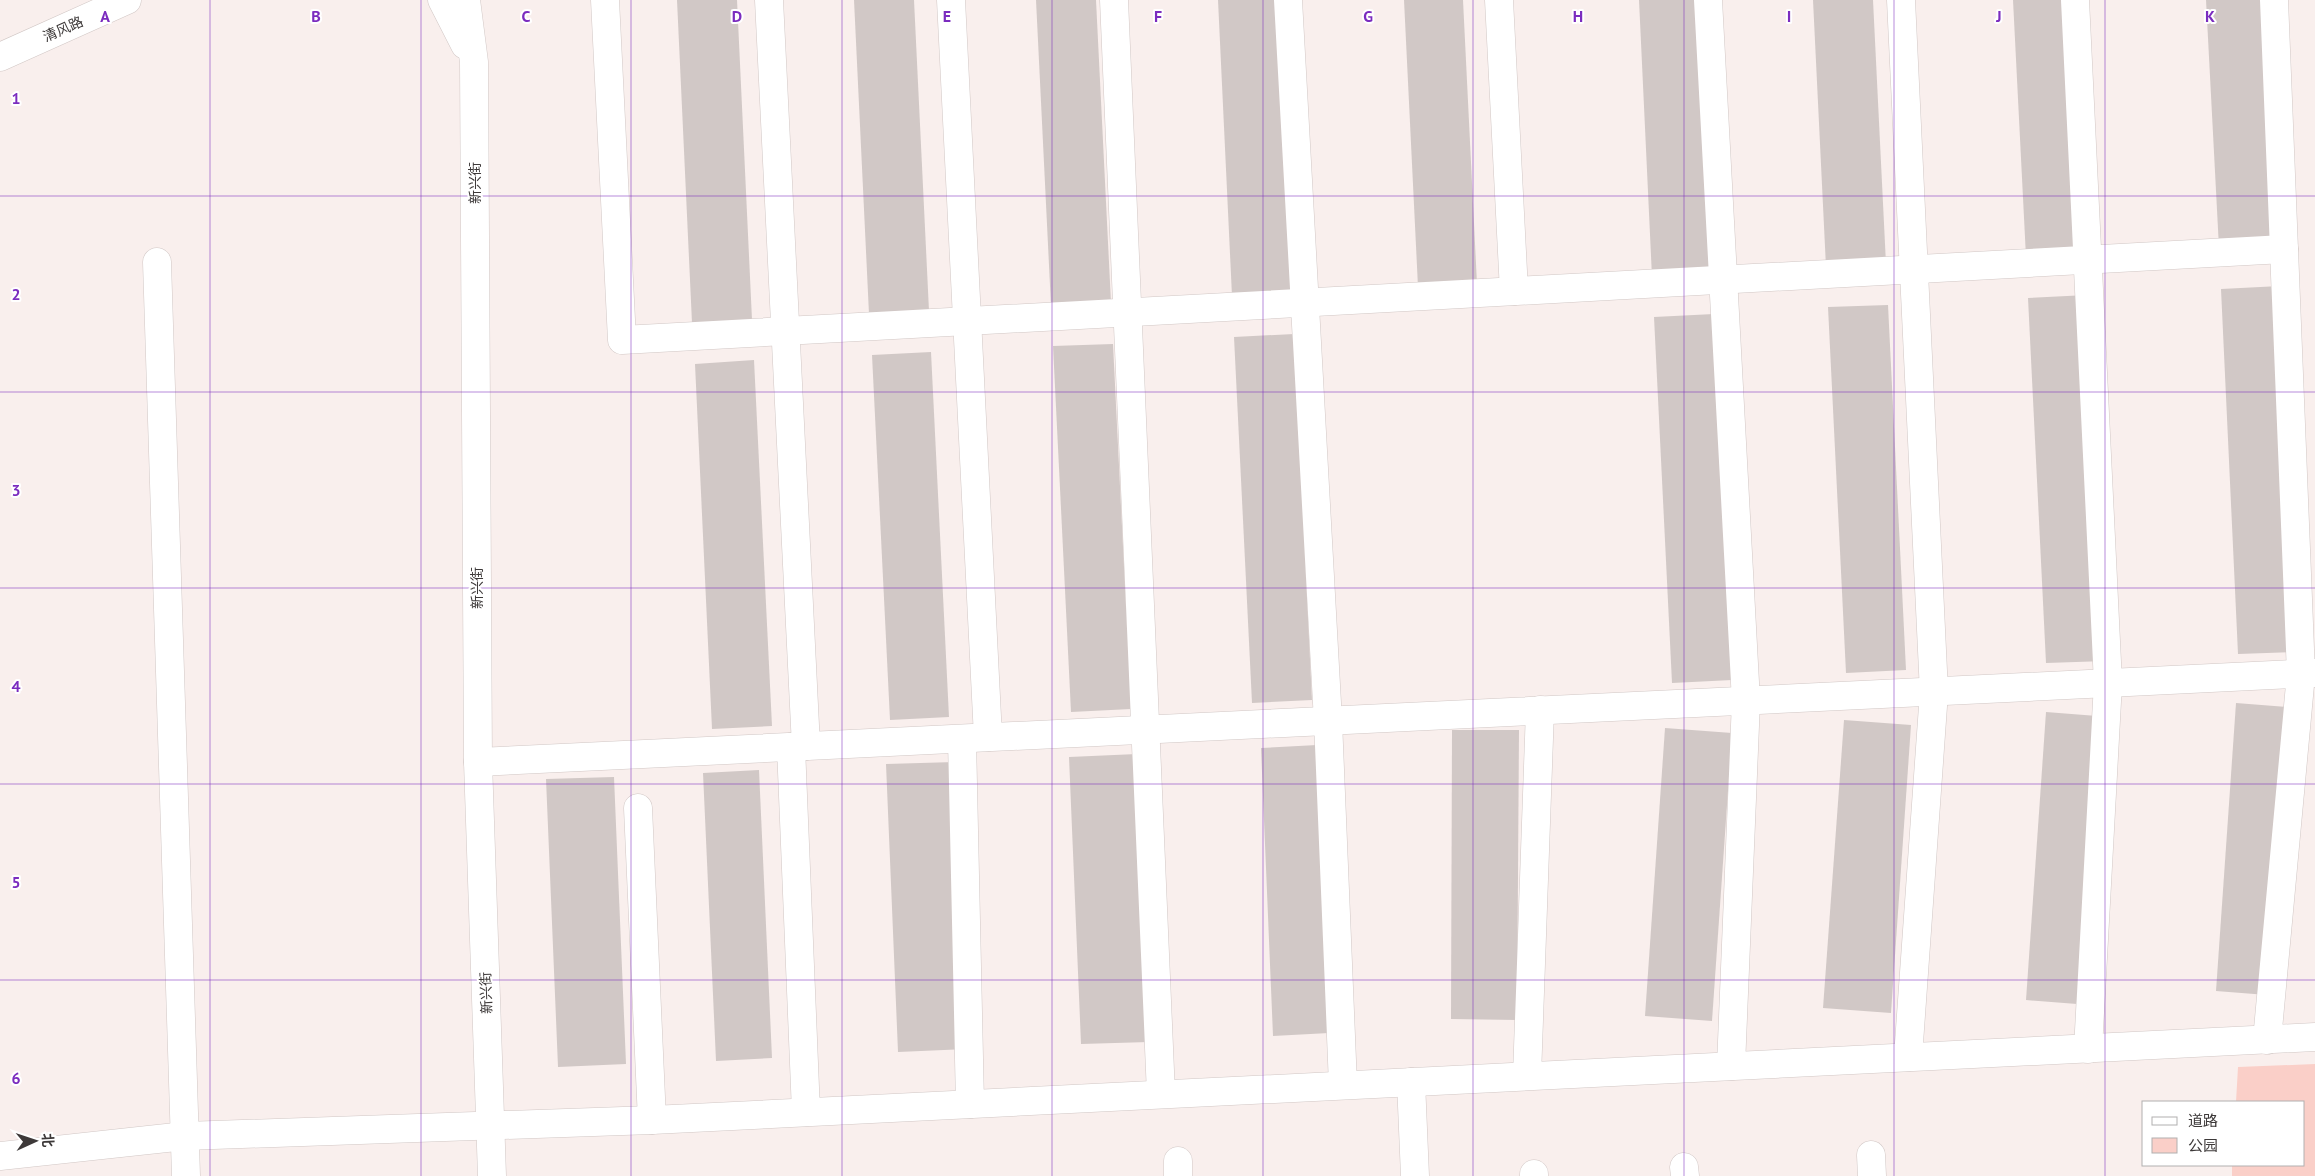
<svg xmlns="http://www.w3.org/2000/svg" width="2315" height="1176" viewBox="0 0 2315 1176" font-family="'PT Sans','Noto Sans SC',sans-serif">
<style>
.green{fill:#facfc8}
.building{fill:#d1c8c6}
.lines{fill:none;stroke-linecap:round;stroke-linejoin:round}
.minor-casing{stroke:#d1c7c5;stroke-width:29}
.minor{stroke:#fff;stroke-width:28}
.grid{fill:none;stroke:#7b2cbf;stroke-width:1;stroke-opacity:0.55}
.labels{text-anchor:middle;dominant-baseline:central;stroke-width:4;stroke-linejoin:round;paint-order:stroke}
.street-label{font-size:14px;fill:#3d3939;stroke:#fff}
.grid-label{font-size:16px;text-anchor:middle;font-weight:bold;fill:#7b2cbf;stroke:#fff;stroke-width:4;stroke-linejoin:round;paint-order:stroke}
</style>
<rect width="100%" height="100%" fill="#f9efed"/>
<path class="green" d="M2315,1064V1176H2232V1165H2304V1102H2236L2238,1067Z"/>
<g class="building">
<path d="M677,0H737L752,320L692,323Z"/>
<path d="M854,0H914L929,311L869,314Z"/>
<path d="M1036,0H1096L1111,303L1051,306Z"/>
<path d="M1218,0H1278L1292,294L1232,296Z"/>
<path d="M1404,0H1463L1477,284L1418,287Z"/>
<path d="M1639,0H1699L1712,274L1652,277Z"/>
<path d="M1813,0H1873L1886,264L1826,267Z"/>
<path d="M2013,0H2073L2085,254L2026,257Z"/>
<path d="M2206,0H2266L2278,245L2219,248Z"/>
<path d="M2280,286L2298,652L2238,654L2221,289Z"/>
<path d="M2087,295L2106,661L2046,663L2028,298Z"/>
<path d="M1888,305L1906,670L1846,673L1828,307Z"/>
<path d="M1714,314L1732,680L1672,683L1654,317Z"/>
<path d="M1294,334L1312,700L1252,703L1234,337Z"/>
<path d="M1113,344L1131,709L1071,712L1053,346Z"/>
<path d="M931,352L949,717L890,720L872,355Z"/>
<path d="M754,360L772,726L712,729L695,364Z"/>
<path d="M2236,703L2287,707L2267,995L2216,991Z"/>
<path d="M2046,712L2097,716L2077,1004L2026,1000Z"/>
<path d="M1844,720L1911,725L1891,1013L1823,1008Z"/>
<path d="M1665,728L1732,733L1712,1021L1645,1016Z"/>
<path d="M1452,730H1519L1517,1020L1451,1019Z"/>
<path d="M1317,745L1329,1033L1273,1036L1261,748Z"/>
<path d="M1137,754L1149,1042L1081,1044L1069,757Z"/>
<path d="M955,762L967,1049L898,1052L886,764Z"/>
<path d="M759,770L772,1058L716,1061L703,773Z"/>
<path d="M614,777L626,1064L558,1067L546,779Z"/>
</g>
<g class="lines">
<defs>
<g id="minor">
<path d="M442,0L465,45"/>
<path d="M466,0L474,62L478,762L492,1176"/>
<path d="M605,0L622,340L2284,249"/>
<path d="M769,0L806,746"/>
<path d="M951,0L988,737"/>
<path d="M1114,0L1161,1094"/>
<path d="M1288,0L1328,721L1343,1085"/>
<path d="M1499,0L1514,291"/>
<path d="M1708,0L1746,701L1731,1066"/>
<path d="M1901,0L1934,692L1908,1057"/>
<path d="M2075,0L2108,683L2088,1049"/>
<path d="M0,57L127,0"/>
<path d="M157,262L186,1176"/>
<path d="M962,739L970,1104"/>
<path d="M791,747L806,1112"/>
<path d="M478,762L2315,673"/>
<path d="M638,808L652,1120"/>
<path d="M2267,1040L2301,674L2274,0"/>
<path d="M1527,1076L1540,710"/>
<path d="M1411,1082L1415,1176"/>
<path d="M1871,1155L1872,1176"/>
<path d="M0,1156L185,1136L652,1120L2315,1037"/>
<path d="M1178,1161V1176"/>
<path d="M1684,1167L1685,1176"/>
<path d="M1534,1174V1176"/>
</g>
</defs>
<use href="#minor" class="minor-casing"/>
<use href="#minor" class="minor"/>
</g>
<path class="grid" d="M210,0V1176M421,0V1176M631,0V1176M842,0V1176M1052,0V1176M1263,0V1176M1473,0V1176M1684,0V1176M1894,0V1176M2105,0V1176M0,196H2315M0,392H2315M0,588H2315M0,784H2315M0,980H2315"/>
<g class="labels">
<g class="street-label">
<text transform="translate(63 29) rotate(-24)">清风路</text>
<text transform="translate(475 183) rotate(-90)">新兴街</text>
<text transform="translate(477 588) rotate(-90)">新兴街</text>
<text transform="translate(486 993) rotate(-92)">新兴街</text>
</g>
</g>
<g class="grid-label">
<text x="105" y="22">A</text>
<text x="316" y="22">B</text>
<text x="526" y="22">C</text>
<text x="737" y="22">D</text>
<text x="947" y="22">E</text>
<text x="1158" y="22">F</text>
<text x="1368" y="22">G</text>
<text x="1578" y="22">H</text>
<text x="1789" y="22">I</text>
<text x="1999" y="22">J</text>
<text x="2210" y="22">K</text>
<text x="16" y="104">1</text>
<text x="16" y="300">2</text>
<text x="16" y="496">3</text>
<text x="16" y="692">4</text>
<text x="16" y="888">5</text>
<text x="16" y="1084">6</text>
</g>
<rect x="2142" y="1101" width="162" height="65" fill="#ffffff" stroke="#b1b0b0"/>
<rect x="2152" y="1117" width="25" height="8" fill="#ffffff" stroke="#b1b0b0"/>
<text x="2188" y="1126" font-size="15" fill="#3d3939">道路</text>
<rect x="2152" y="1138" width="25" height="15" fill="#facfc8" stroke="#b1b0b0"/>
<text x="2188" y="1151" font-size="15" fill="#3d3939">公园</text>
<g transform="translate(35 1141) rotate(87)" stroke="#ffffff" stroke-width="4" paint-order="stroke">
<path d="M0-4L9 19L0 12L-9 19Z" fill="#3d3939"/>
<text y="-8" font-size="14" font-weight="bold" text-anchor="middle" fill="#3d3939">北</text>
</g>
</svg>
